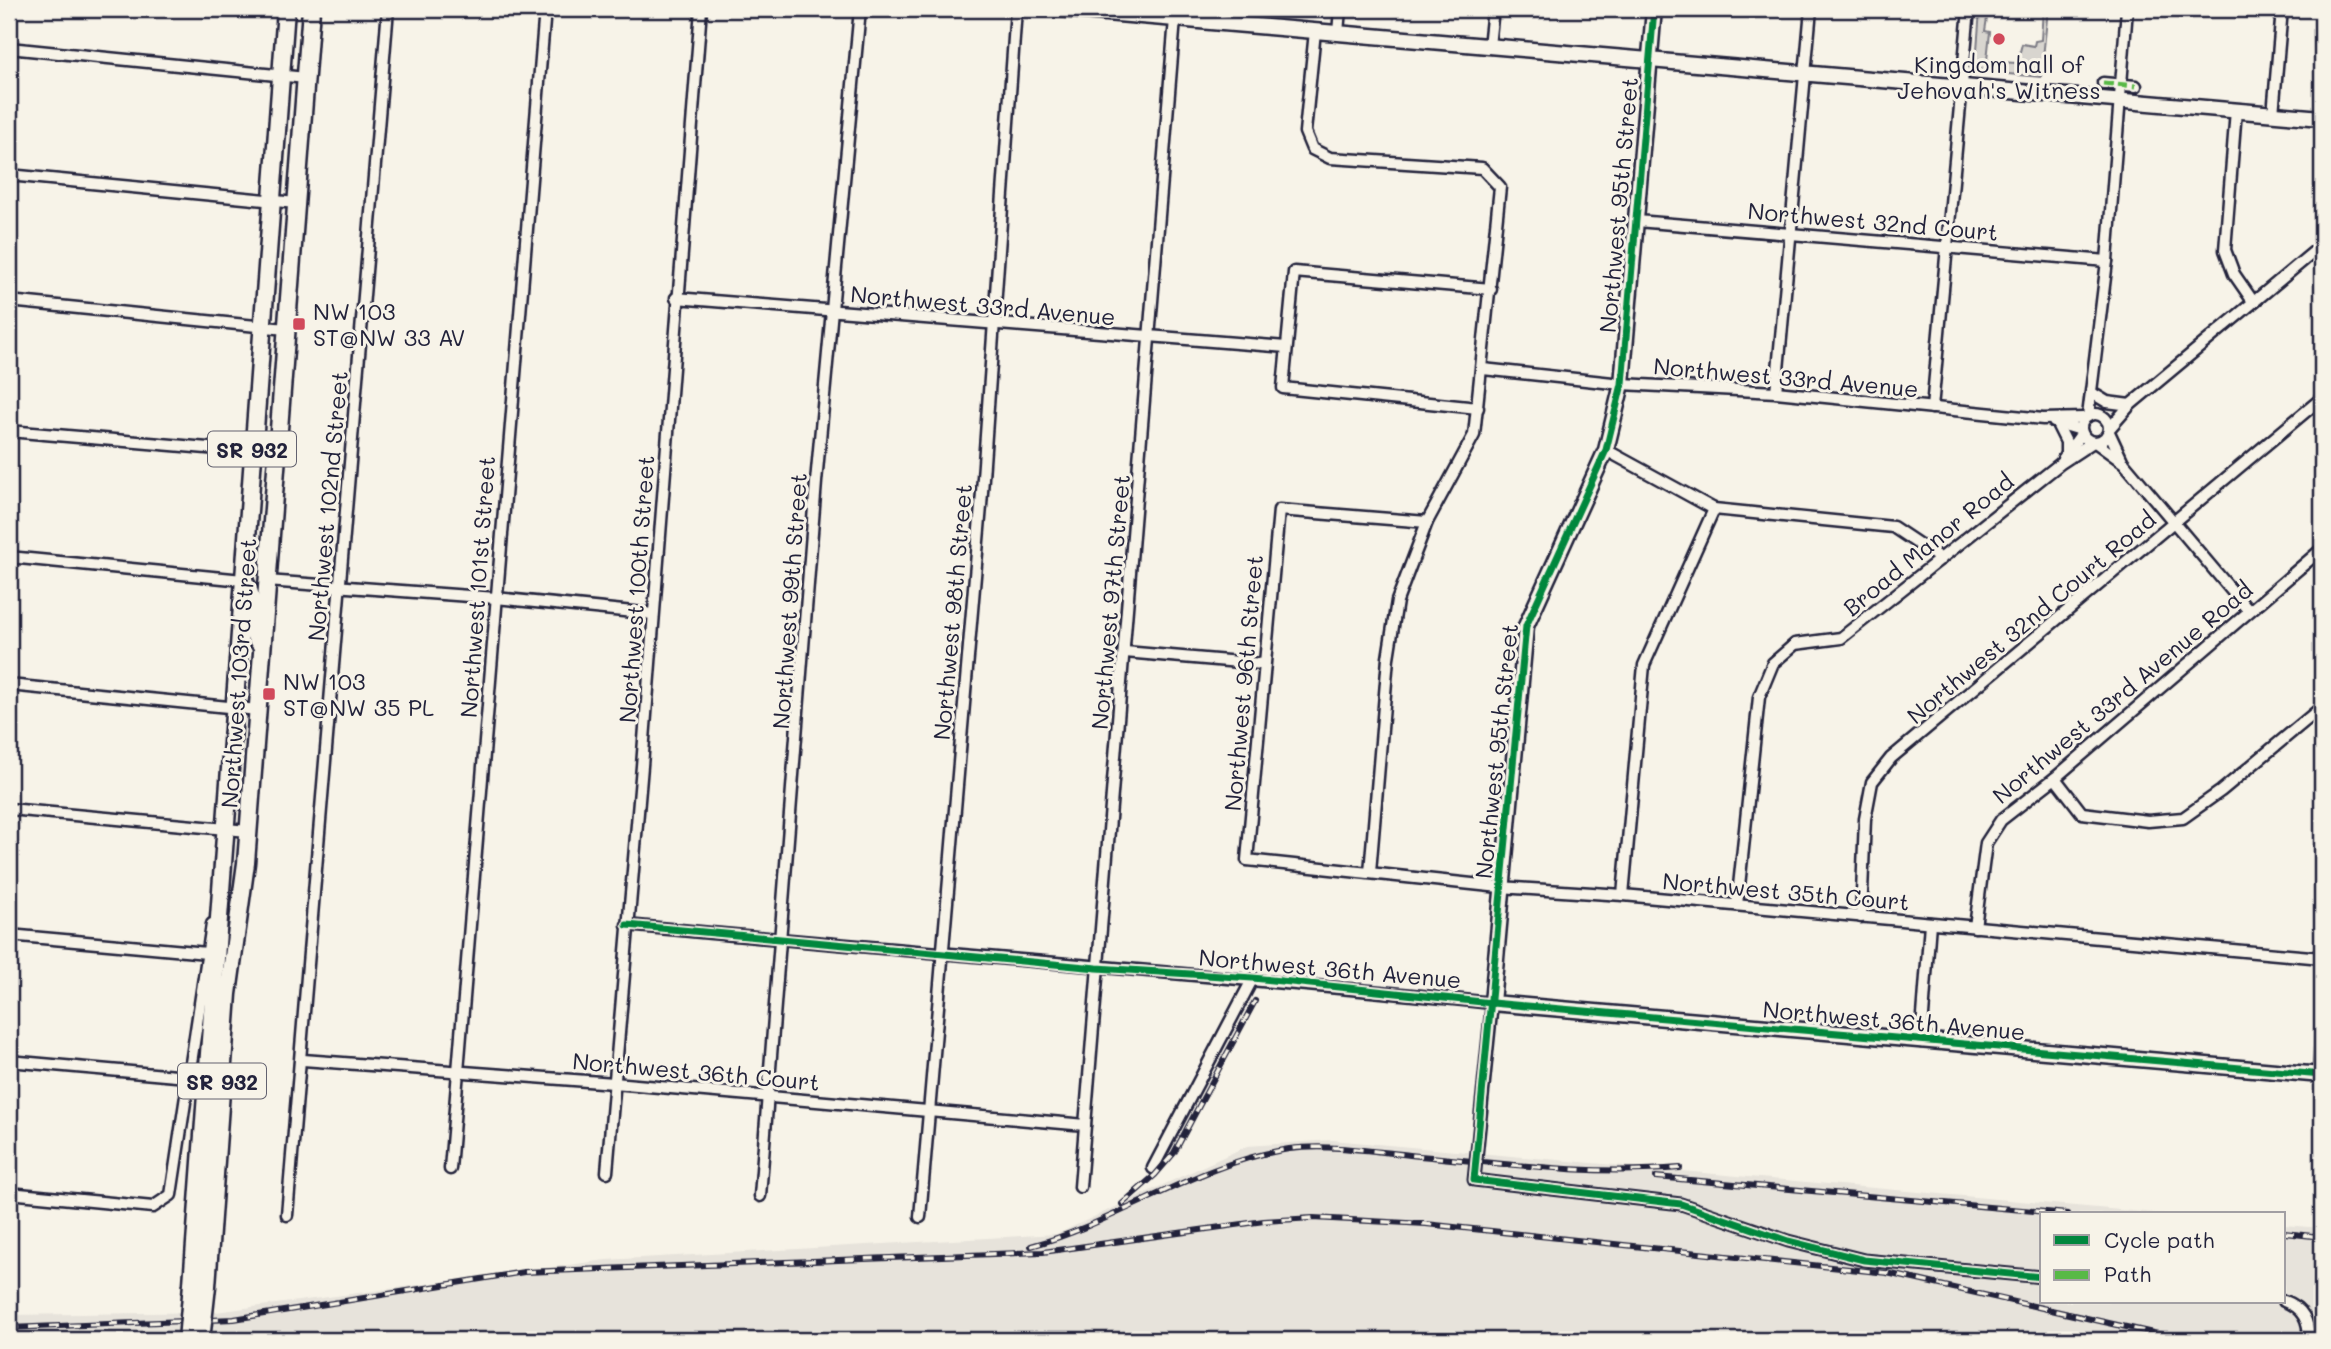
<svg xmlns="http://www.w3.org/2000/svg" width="2331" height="1349" viewBox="0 0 2331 1349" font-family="Mali,sans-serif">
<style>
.built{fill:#e7e3db}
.green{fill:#d8d5cf;stroke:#7d7c85;stroke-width:2}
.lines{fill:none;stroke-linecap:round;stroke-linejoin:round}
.street-casing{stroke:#22223b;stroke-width:15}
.secondary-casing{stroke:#22223b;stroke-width:19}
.primary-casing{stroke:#22223b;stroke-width:21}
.street{stroke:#f7f3e8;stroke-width:10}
.secondary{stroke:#f7f3e8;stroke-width:14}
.primary{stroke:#f7f3e8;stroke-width:16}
.rail-casing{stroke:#22223b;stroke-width:6}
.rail{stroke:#f7f3e8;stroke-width:3.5;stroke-dasharray:10;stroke-linecap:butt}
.primary-bridge-casing{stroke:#22223b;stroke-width:21;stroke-linecap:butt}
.primary-bridge{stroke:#f7f3e8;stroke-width:16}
.quiet{stroke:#58b947;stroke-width:5;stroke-dasharray:10 5;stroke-linecap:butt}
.cycleway-casing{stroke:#f7f3e8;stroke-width:11}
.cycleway{stroke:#00873e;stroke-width:7}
.poi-dot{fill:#d1495b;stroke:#f7f3e8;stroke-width:2.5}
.labels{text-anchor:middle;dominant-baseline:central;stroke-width:6;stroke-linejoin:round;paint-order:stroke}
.shield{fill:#f7f3e8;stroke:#62616f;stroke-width:2}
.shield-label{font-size:21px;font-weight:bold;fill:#22223b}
.poi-label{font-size:23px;fill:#22223b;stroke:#f7f3e8;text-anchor:start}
.street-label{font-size:23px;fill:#22223b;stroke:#f7f3e8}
</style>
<rect width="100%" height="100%" fill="#f7f3e8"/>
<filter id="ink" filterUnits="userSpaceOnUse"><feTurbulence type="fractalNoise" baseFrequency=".0143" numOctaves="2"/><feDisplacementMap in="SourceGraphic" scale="14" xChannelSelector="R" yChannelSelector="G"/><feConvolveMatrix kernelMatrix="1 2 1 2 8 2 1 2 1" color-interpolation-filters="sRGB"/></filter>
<g filter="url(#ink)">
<path class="built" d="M1332,1140L2166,1214H2042V1302H2284V1225L2322,1228V1340H9V1315L216,1312L606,1260L1057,1234L1247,1146Z"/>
<g class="green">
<path d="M2043,9H2048L2041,77L1997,73L1999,62L2017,63L2022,44L2034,46L2035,41L2041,40Z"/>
<path d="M1980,10L1983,11L1982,18H1987L1985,31L1990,32L1987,60L1996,61L1995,73L1982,71L1976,63Z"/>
</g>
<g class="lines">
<defs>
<g id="street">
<path d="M1315,31L1305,132L1312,149L1330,158L1482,168L1500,187L1474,435L1427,522L1397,601L1388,658L1370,872"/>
<path d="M1338,33L1340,9"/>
<path d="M1489,46L1493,9"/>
<path d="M9,48L306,78"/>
<path d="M2103,83L2136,86"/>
<path d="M2236,110L2225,250L2234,274L2252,300"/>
<path d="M2273,114L2282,9"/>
<path d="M9,175L296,203"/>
<path d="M1637,221L2107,261"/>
<path d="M676,298L1286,347"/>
<path d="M9,301L286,329"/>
<path d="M1483,369L1622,384L1776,392L2043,419L2084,418"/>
<path d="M1776,392L1811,9"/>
<path d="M2092,393L2107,402L2130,405"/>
<path d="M1478,408L1283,388L1294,272L1491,289"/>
<path d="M1932,408L1969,9"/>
<circle cx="2095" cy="428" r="14"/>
<path d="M2088,416L2107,261L2127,9"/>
<path d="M2054,422L2081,430"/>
<path d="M2057,424L2066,442V455"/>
<path d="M2109,429L2130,405L2322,245"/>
<path d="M9,431L277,454"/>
<path d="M2109,432L2122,460"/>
<path d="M2095,442L2124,463L2248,610"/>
<path d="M1606,450L1714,509L1893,527L1941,559"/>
<path d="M2063,459L2082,433"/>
<path d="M1427,522L1279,510L1247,860L1500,887L1623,895L2322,958"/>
<path d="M9,557L243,580"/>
<path d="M267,581L496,598L653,614"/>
<path d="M1125,652L1262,664"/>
<path d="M9,685L258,710"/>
<path d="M2055,778L2082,813L2148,821L2183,818L2221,791L2322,707"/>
<path d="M9,809L248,831"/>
<path d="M1623,895L1644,665L1714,509"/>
<path d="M1737,905L1759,697L1773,663L1795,644L1841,638L2061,463L2093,442"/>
<path d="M1861,917L1865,819L1872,782L1891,758L2322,398"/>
<path d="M627,925C915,953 1204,973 1492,1003L1474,1180L1681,1204L1788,1241L1864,1260L2042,1277"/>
<path d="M1975,927L1986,843L2001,820L2055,778L2322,549"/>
<path d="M9,935L207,953"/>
<path d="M1921,1042L1930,923"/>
<path d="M303,1060L614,1083L1085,1125"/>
<path d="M9,1061L187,1077"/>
<path d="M2319,1075L2322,1018"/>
<path d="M1153,1168L1253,978"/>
<path d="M450,1169L545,9"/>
<path d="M607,1172L642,766L701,9"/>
<path d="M1080,1187L1175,19"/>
<path d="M9,1193L153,1207L171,1195L212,924"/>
<path d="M760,1196L816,482L860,9"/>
<path d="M287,1215L388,9"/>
<path d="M920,1217L981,506L1016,9"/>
<path d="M2284,1301C2303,1308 2309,1321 2309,1340"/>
</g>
<g id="secondary">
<path d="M1059,9L2322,118"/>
<path d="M1654,9L1622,384L1606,450L1526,626L1492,1003L2322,1075"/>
</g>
<g id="primary">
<path d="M243,580C261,602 243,626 261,645"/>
<path d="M192,1284L286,9"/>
<path d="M207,1286L228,994L246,863L311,9"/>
</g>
</defs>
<use href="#street" class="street-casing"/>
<use href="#secondary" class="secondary-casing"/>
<use href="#primary" class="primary-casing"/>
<use href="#street" class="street"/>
<use href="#secondary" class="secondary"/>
<use href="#primary" class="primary"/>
<defs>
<g id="rail">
<path d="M1656,1177L2068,1214"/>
<path d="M1122,1204L1155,1175L1174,1153L1255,1001"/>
<path d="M2284,1233L2322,1237"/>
<path d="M1031,1246C1119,1222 1197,1163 1289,1149C1328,1144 1372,1151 1410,1155C1500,1163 1590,1176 1680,1168"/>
<path d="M9,1328L234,1319L524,1272L1043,1252L1264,1221L1313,1218L1426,1224L1887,1273L2184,1340"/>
</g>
</defs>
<use href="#rail" class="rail-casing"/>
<use href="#rail" class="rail"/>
<defs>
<g id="primary-bridge">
<path d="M187,1340L192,1284"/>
<path d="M201,1340L207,1286"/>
</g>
</defs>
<use href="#primary-bridge" class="primary-bridge-casing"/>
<use href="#primary-bridge" class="primary-bridge"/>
<path class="quiet" d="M2103,83L2136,86"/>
<defs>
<g id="cycleway">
<path d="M1654,9L1622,384L1606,450L1526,626L1474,1180L1681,1204L1788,1241L1864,1260L2042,1277"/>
<path d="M627,925L1097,968L1253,978L1492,1003L2322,1075"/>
</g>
</defs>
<use href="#cycleway" class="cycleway-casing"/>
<use href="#cycleway" class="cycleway"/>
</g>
</g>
<g class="poi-dot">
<circle cx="1999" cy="39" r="7"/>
<rect x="292" y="317" width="14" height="14" rx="3.5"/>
<rect x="262" y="687" width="14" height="14" rx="3.5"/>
</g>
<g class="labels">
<g class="shield">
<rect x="208" y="431.5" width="88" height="35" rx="5"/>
<rect x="178" y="1063.5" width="88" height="35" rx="5"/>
</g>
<g class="shield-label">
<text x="252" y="449">SR 932</text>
<text x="222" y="1081">SR 932</text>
</g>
<g class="poi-label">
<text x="1999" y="64" text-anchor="middle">Kingdom hall of<tspan x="1999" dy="26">Jehovah's Witness</tspan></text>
<text x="313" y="311">NW 103<tspan x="313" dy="26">ST@NW 33 AV</tspan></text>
<text x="283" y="681">NW 103<tspan x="283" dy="26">ST@NW 35 PL</tspan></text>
</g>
<g class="street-label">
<text transform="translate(1618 205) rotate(-85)">Northwest 95th Street</text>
<text transform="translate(1873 221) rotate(5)">Northwest 32nd Court</text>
<text transform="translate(983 305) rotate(5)">Northwest 33rd Avenue</text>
<text transform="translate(1786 377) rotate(5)">Northwest 33rd Avenue</text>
<text transform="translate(327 506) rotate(-85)">Northwest 102nd Street</text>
<text transform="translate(1928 544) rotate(-39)">Broad Manor Road</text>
<text transform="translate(477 587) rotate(-86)">Northwest 101st Street</text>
<text transform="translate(636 589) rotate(-86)">Northwest 100th Street</text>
<text transform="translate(789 601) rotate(-86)">Northwest 99th Street</text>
<text transform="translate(1110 602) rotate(-85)">Northwest 97th Street</text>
<text transform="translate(952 612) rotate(-85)">Northwest 98th Street</text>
<text transform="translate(2031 617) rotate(-40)">Northwest 32nd Court Road</text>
<text transform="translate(238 673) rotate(-86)">Northwest 103rd Street</text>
<text transform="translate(1243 683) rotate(-85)">Northwest 96th Street</text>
<text transform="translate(2122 692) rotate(-40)">Northwest 33rd Avenue Road</text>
<text transform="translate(1496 751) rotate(-84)">Northwest 95th Street</text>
<text transform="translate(1786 891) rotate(5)">Northwest 35th Court</text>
<text transform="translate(1330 968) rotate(5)">Northwest 36th Avenue</text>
<text transform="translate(1894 1020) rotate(5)">Northwest 36th Avenue</text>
<text transform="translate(696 1071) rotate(5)">Northwest 36th Court</text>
</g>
</g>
<rect width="2331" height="1349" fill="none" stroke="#f7f3e8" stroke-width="35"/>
<rect x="18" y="18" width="2296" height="1314" fill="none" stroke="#22223b" stroke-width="2.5" filter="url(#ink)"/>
<rect x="2040" y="1212" width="245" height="91" fill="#f7f3e8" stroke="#a29fa3" stroke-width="2"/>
<rect x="2054" y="1235" width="35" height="10" fill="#00873e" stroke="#a29fa3" stroke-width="2"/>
<text x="2104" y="1248" font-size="21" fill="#22223b">Cycle path</text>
<rect x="2054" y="1270" width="35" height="10" fill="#58b947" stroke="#a29fa3" stroke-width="2"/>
<text x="2104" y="1282" font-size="21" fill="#22223b">Path</text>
</svg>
